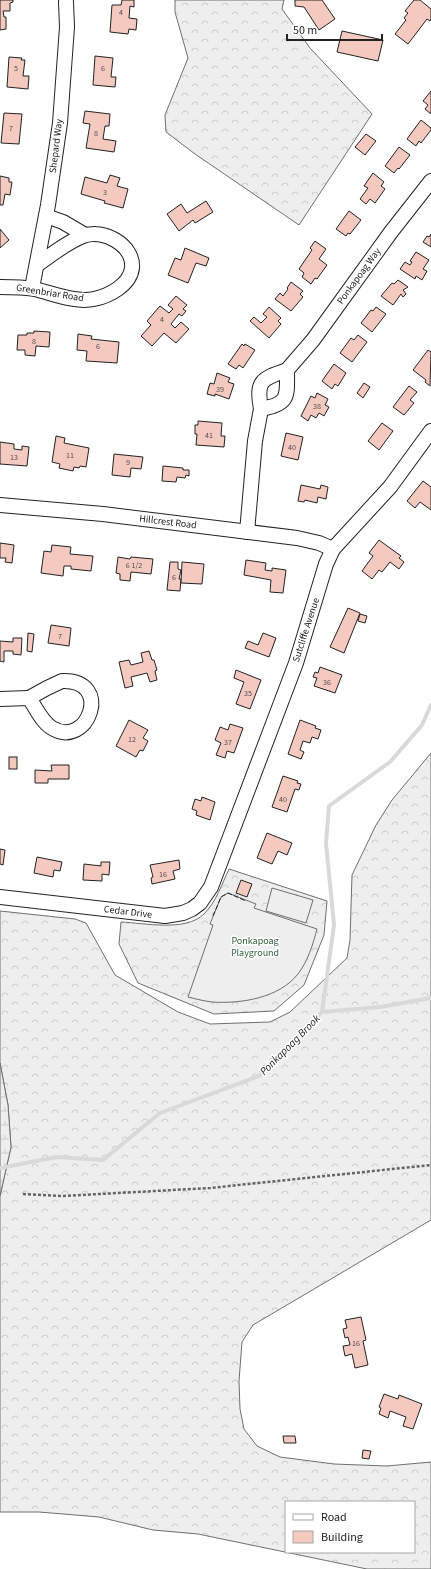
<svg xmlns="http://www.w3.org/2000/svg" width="431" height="1569" viewBox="0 0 431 1569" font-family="'Source Sans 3',sans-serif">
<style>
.forest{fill:url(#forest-crowns);stroke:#6f6f6f;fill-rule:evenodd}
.wetland{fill:url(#wetland-marsh);stroke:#6f6f6f}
.garden{fill:#eee;stroke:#6f6f6f}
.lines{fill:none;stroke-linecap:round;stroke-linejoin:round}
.stream{stroke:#d9d9d9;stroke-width:4}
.building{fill:#f3c9c0;stroke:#222}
.minor-casing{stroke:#222;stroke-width:16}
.path{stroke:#646464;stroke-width:2.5;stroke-dasharray:3 2;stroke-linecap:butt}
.minor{stroke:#fff;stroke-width:14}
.fence{stroke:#222;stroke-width:1;stroke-dasharray:5 2;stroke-linecap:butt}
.labels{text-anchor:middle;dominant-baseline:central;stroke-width:3;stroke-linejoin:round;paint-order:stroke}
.number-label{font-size:8px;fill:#564c4a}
.street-label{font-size:10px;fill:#222;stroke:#fff}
.park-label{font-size:10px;fill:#2f5e38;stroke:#fff}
.water-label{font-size:11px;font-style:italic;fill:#222;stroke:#fff}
</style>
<defs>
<pattern id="forest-crowns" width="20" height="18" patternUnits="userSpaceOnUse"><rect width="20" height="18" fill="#eee"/><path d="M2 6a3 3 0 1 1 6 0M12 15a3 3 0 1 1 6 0" fill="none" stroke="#ccc"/></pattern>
<pattern id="wetland-marsh" width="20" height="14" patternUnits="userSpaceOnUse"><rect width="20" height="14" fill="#eee"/><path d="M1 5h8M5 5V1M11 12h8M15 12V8" fill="none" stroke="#ccc"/></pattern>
</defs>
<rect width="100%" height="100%" fill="#fff"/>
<g class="forest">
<path d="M175,0H284L282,9L310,48L372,114L299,225L195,154L166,132L165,115L188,58L175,12Z"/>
<path d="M431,753V1220L253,1325L242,1342L239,1381L240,1409L244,1429L257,1446L280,1457L334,1464L387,1466L431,1462V1569H367L198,1534L153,1530L99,1517L39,1512H0V1196L11,1147L8,1105L0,1063V911L75,919L86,923L115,975L178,1012L210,1024L270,1022L290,1012L347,958L350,940L352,875L376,825L392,800ZM286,1502H414V1552H286Z"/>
<path d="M229,869L327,901L324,935L304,985L274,1011L214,1014L138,983L119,944L121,922C144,923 186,932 204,914C216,902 222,884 229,869Z"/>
</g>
<path class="wetland" d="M0,1063L8,1105L11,1147L0,1196Z"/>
<g class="garden">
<path d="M272,888L313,900L306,923L266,911Z"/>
<path d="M228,893L256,904L254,908L317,929C313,944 308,961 298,974C279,998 241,1004 212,1002C204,1001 196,999 188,997L213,925L210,924L221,897Z"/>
</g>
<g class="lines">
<g class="stream">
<path d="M322,1012L380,1007L431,998"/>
<path d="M0,1168L57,1157L103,1160L160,1113L259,1076L322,1012L334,925L326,843L329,806L390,762L422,725L431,705"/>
</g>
</g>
<g class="building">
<path d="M0,0H13V2L10,3V11H3L4,17H6V29L0,30Z"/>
<path d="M122,0H134V7L130,6L129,18L137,19L136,30L129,29L128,34L110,32L112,5H121Z"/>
<path d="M295,0H322L335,19L319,30L304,7L295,6Z"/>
<path d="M414,0H420L431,9V19L430,21L427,19L408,44L395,34L406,20L404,18L408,13L405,11Z"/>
<path d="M342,31L383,40L378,61L337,52Z"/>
<path d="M95,56L113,58L111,77H116L115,87L93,85Z"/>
<path d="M9,57L22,58L21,60H25L23,76H29L28,89L7,87Z"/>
<path d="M431,91V114L425,109L428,105L423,101Z"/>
<path d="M85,111L110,114L109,126H105L103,139L116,141L114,152L86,148L90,124L83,123Z"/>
<path d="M4,113L22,114L19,144L1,143Z"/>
<path d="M421,120L431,128V130L421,143L419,141L416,146L407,139Z"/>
<path d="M366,134L376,141L365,155L355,147Z"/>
<path d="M399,147L410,155L399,169L398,168L394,173L385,166Z"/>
<path d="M373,173L384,182L381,186L385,189L375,203L370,199L366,204L360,199L368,188L364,186Z"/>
<path d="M110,175L120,178L117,186L128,189L123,208L104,203L105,201L81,194L85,177L107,183Z"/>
<path d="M0,176L9,178V182H12L10,195L5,194L3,205H0Z"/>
<path d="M206,201L213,212L195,223L193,220L179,231L167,214L181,204L187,213Z"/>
<path d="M349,211L361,220L350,234L348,233L346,236L336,229Z"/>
<path d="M0,229L9,240L0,248Z"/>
<path d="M431,234V247L423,242L427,236L429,237Z"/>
<path d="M315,241L326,249L319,259L327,265L317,279L315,278L311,284L302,277L304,273L299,269L312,250L310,248Z"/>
<path d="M185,248L209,258L206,266L196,263L188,283L168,275L175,258L181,260Z"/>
<path d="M416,252L429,260L423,269L427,271L422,280L416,276L415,279L400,269L405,262L410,265L412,262L410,261Z"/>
<path d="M398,280L408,287L403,290L406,294L403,297L401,294L393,305L381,296L392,283L394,284Z"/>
<path d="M291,282L303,291L300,294L303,297L291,311L275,299L280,293L283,296L288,289L287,288Z"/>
<path d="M176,296L187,305L183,309L186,311L182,316L179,314L171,324L175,328L181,322L189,329L176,343L164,333L152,346L141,336L151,325L147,321L160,306L169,313L173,309L168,305Z"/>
<path d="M269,307L281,318L278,321L281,324L269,338L250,321L254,317L261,323L267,317L263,314Z"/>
<path d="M376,307L386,314L372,332L361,323L371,310L373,311Z"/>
<path d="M34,331L50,332L49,347L36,346L35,356L25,355V350H17L18,335H27V333H34Z"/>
<path d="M78,334L92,336L91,339L119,342L117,363L86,361L87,351L77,350Z"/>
<path d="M358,335L367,342L352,362L340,353L351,338L354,340Z"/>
<path d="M242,344L244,346L245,344L255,350L243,368L239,365L236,369L228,364Z"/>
<path d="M428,350L431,352L430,386L425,382L426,380L413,370Z"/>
<path d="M334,364L346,373L338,386L335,384L332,389L322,381Z"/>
<path d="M217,373L230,378L228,382L234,384L229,399L215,394V396L207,394L210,383L214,384Z"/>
<path d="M364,383L370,387L363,398L357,393Z"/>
<path d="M409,386L417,392L410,400L414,403L404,415L393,407Z"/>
<path d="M317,393L328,399L325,405L329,407L324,416L319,413L316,418L311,415L308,421L301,416L311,396L315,398Z"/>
<path d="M198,421L222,423L221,436H225L224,447L196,445L197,434H195V425H198Z"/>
<path d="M382,423L393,431L379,450L368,441Z"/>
<path d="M286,433L303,437L298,460L281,456Z"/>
<path d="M56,436L65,438L64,443L89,448L86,467L80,466L79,468L74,467L73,471L59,468L60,464L52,462Z"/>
<path d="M0,442L14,444V449L22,450V446L29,447L27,466L0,464Z"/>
<path d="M114,454L143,457L141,469L131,468L130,477L112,475Z"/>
<path d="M163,466L183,468V470H189V476L186,475L185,478L177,477L176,482L162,481Z"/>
<path d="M423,481L431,487V510L420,502L415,508L407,501Z"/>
<path d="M301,485L320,489L321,485L328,487L326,499L318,497L317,503L305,500L304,502L298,501Z"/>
<path d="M379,540L401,556L399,558L404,562L399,569L390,562L382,572L379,570L372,579L362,571L373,556L369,553Z"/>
<path d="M0,543L14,545L12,563L5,562L6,558H0Z"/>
<path d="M52,545L71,547L70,554L93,556L91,571L71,569V566H64L63,576L41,573L44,551L51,552Z"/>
<path d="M118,557L130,559L131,557L153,559L151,574L131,572L130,581L120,580V574L116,573Z"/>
<path d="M246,560L266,563L265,570L272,571V568L286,570L283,593L270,592L271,580L244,575Z"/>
<path d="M170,562H178V569L181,570L179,579H181L180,591L167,590Z"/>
<path d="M182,562L204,564L202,584L181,583Z"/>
<path d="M348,608L360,613L344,653L330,647Z"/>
<path d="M360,614L367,616L365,623L358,621Z"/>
<path d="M51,625L71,628L69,646L48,643Z"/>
<path d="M28,633L34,634L32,652L27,651Z"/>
<path d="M263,633L276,638L269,657L245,648L248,641L258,645Z"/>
<path d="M13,638H22L21,655L13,654V651H4V662L0,661V641L13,642Z"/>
<path d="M149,651L152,660H154L157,670L155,671L157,680L150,682L147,673L131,677L133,686L125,688L119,662L129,660L131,665L143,662L141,653Z"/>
<path d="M320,667L342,675L335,693L314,686L317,678L313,677L315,672L318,673Z"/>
<path d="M236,670L261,680L250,709L236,704L244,682L234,678Z"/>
<path d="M129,720L148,730L143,738L148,741L143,751L140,750L136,757L116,746Z"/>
<path d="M300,720L316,726L315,728L321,730L318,739L312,737L310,743L303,741L300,750L304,752L301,759L288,754Z"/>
<path d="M230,724L243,728L234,753L227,751L225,758L216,755L221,743L215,740L220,727L228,730Z"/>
<rect x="9" y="757" width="8" height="12"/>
<path d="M51,765H69V779H48V783H35V770L52,771Z"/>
<path d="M283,776L298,781L297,783L301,784L299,790L295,789L287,812L272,807Z"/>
<path d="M202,797L215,802L210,820L196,815L197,811L192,809L195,799L201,801Z"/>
<path d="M267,833L292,843L287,855L278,851L272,864L257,858Z"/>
<path d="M0,849L5,850L3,865L0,864Z"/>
<path d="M37,857L62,862L60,871L54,870L53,877L34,873Z"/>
<path d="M179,860L180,869L173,871L175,879L152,884L151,878L153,877L150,865Z"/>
<path d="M101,862H110L109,875L102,874V881L83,880L84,864L101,866Z"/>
<path d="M241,880L252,884L247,897L236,893Z"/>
<path d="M361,1317L366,1340L363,1341L368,1365L355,1368L352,1354L345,1356L343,1346L350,1345L348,1337L345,1338L343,1329L347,1328L345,1320Z"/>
<path d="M384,1394L398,1399L399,1395L422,1404L413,1429L403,1426L406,1417L390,1411L388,1418L379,1414L381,1408L379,1407Z"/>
<path d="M283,1436H295L296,1443H284Z"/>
<path d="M363,1450L371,1451L369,1459L362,1458Z"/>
</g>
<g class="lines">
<defs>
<g id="minor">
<path d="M46,216L63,222L85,235"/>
<path d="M0,287C11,287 23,287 34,289C52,293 75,303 94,299C109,296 130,285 132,268C134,245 103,228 83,236C67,242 51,255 37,265"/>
<path d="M32,288L48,205L60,123L67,27L66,2"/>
<path d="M287,370L313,340L391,232L431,181"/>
<path d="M287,370C287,396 290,404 261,409C256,381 261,379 287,370Z"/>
<path d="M0,505L103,514L297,538L319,543L333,549"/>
<path d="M247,532L255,441L261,409"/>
<path d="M62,681C114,679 88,750 52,728C42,722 36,708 29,698L47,688Z"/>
<path d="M0,699L29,698"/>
<path d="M0,897L165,916L183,913L192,909L200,903L211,887L296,663L326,564L333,549L390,487L431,431"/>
</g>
</defs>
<use href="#minor" class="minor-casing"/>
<path class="path" d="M23,1194L63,1196L210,1188L431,1165"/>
<use href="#minor" class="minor"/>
<path class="fence" d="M213,916L221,897L228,893L246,901"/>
</g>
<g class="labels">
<g class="number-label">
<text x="121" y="12">4</text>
<text x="16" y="68">5</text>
<text x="103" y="68">6</text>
<text x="11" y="128">7</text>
<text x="96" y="133">8</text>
<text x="105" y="192">3</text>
<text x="162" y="319">4</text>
<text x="34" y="341">8</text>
<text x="98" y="346">6</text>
<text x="220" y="389">39</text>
<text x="317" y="406">38</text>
<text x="209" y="435">41</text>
<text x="292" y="447">40</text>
<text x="70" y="455">11</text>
<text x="14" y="457">13</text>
<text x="128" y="462">9</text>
<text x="134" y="565">6 1/2</text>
<text x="174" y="577">6</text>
<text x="60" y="636">7</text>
<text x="327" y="682">36</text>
<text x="248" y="693">35</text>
<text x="132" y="739">12</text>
<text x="228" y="742">37</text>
<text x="283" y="799">40</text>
<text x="163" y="874">16</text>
<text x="356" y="1343">16</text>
</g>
<g class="street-label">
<text transform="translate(56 146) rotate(-83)">Shepard Way</text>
<text transform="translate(359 276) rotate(-54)">Ponkapoag Way</text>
<text transform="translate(50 293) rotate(9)">Greenbriar Road</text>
<text transform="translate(168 522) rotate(7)">Hillcrest Road</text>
<text transform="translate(306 630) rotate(-72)">Sutcliffe Avenue</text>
<text transform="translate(128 912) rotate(7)">Cedar Drive</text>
</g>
<g class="park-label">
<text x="255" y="941">Ponkapoag<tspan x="255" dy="12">Playground</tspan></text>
</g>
<g class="water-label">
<text transform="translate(290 1045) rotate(-45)">Ponkapoag Brook</text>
</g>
</g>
<rect x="285" y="1501" width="130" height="52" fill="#ffffff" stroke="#a7a7a7"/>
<rect x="293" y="1514" width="20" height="6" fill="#ffffff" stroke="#a7a7a7"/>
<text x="321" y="1521" font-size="12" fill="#222222">Road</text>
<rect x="293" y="1531" width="20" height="12" fill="#f3c9c0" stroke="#a7a7a7"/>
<text x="321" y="1541" font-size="12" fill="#222222">Building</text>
<path d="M287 34v6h95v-6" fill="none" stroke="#222222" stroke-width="2"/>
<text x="293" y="34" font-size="12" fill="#222222" stroke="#ffffff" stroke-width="3" paint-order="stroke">50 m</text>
</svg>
